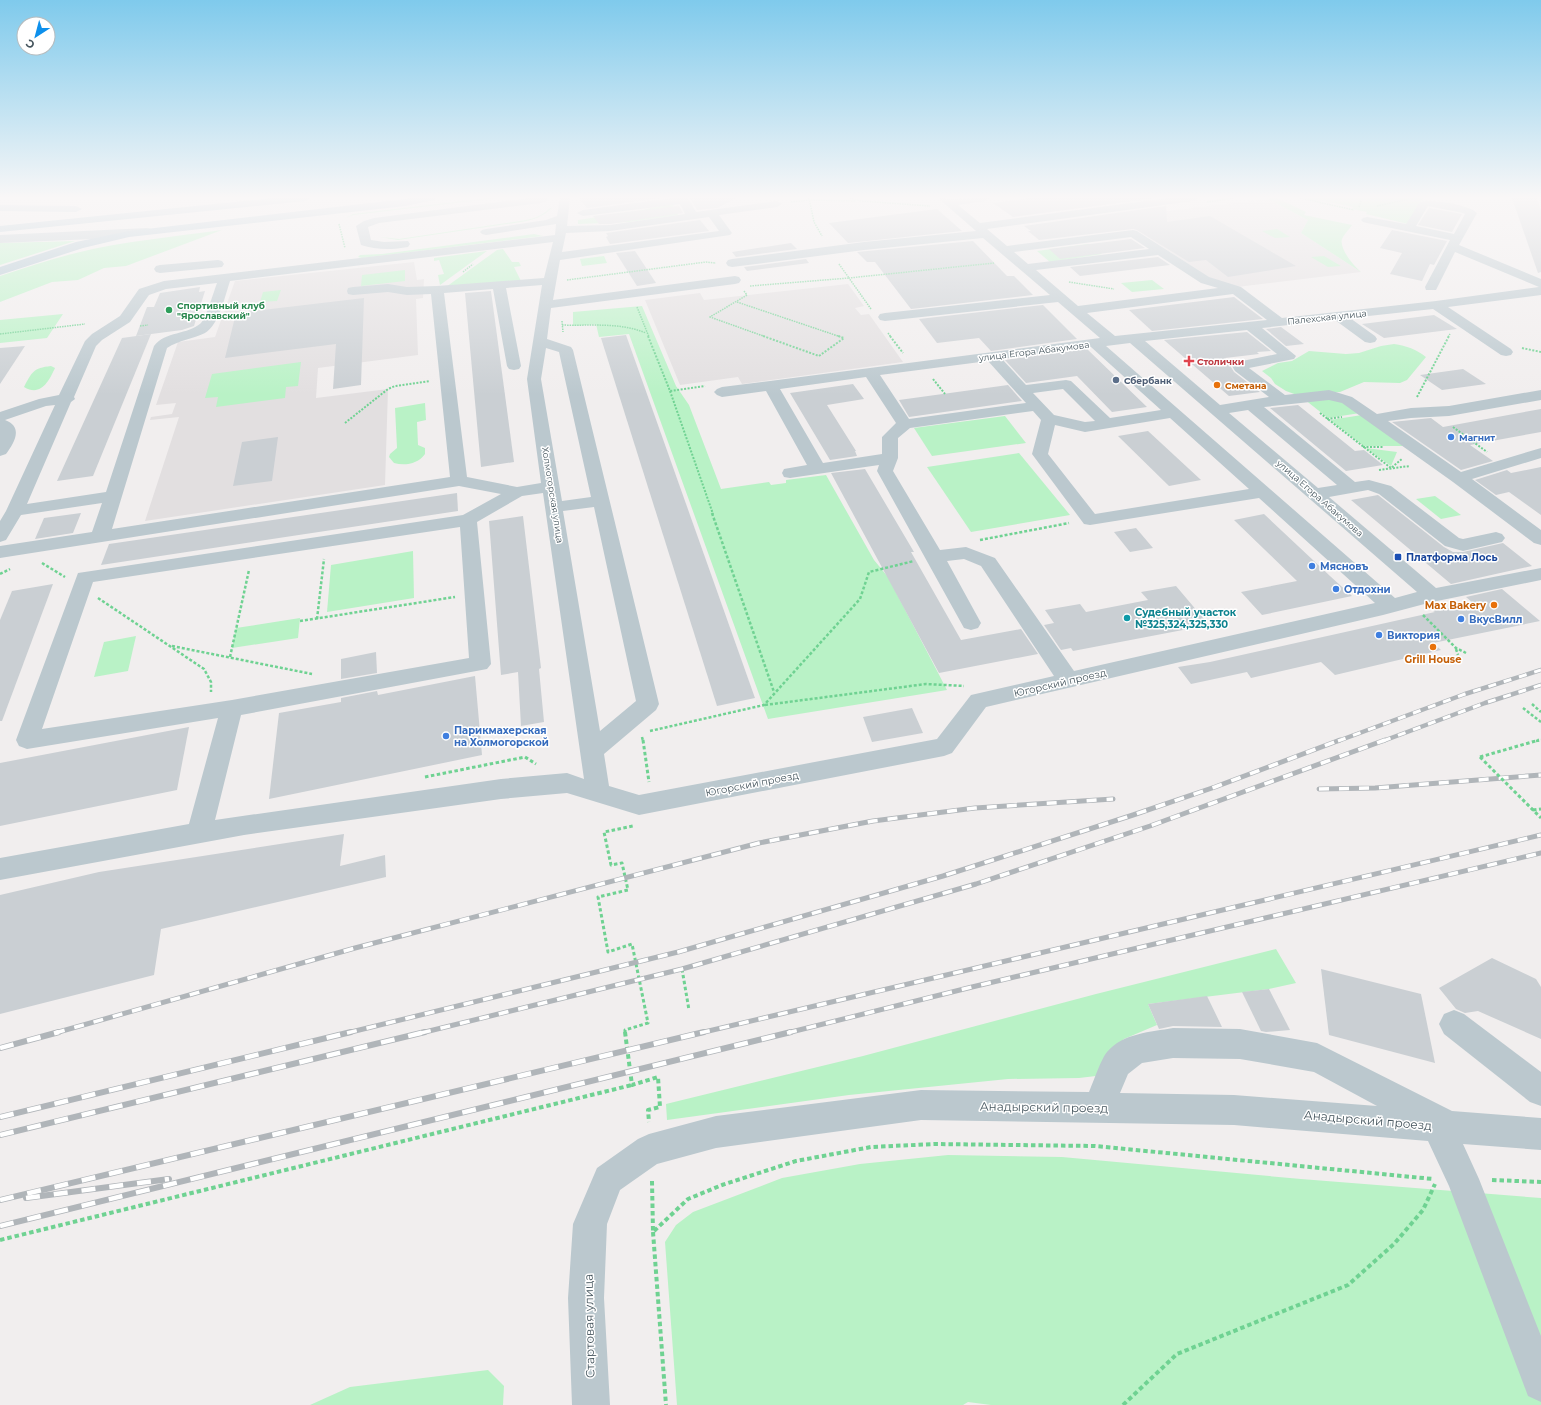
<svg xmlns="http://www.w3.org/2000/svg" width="1541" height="1405" viewBox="0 0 1541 1405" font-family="Montserrat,sans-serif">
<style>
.education{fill:#e2dfe0}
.green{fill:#b9f2c6}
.building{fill:#cacfd3}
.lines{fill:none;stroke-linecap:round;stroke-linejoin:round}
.path-far4{stroke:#6fd292;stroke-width:1.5;stroke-dasharray:1.5 1;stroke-linecap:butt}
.path-far3{stroke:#6fd292;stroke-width:2;stroke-dasharray:2 1.5;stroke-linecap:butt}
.path-far2{stroke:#6fd292;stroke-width:2.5;stroke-dasharray:3 2;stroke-linecap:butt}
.path-far1{stroke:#6fd292;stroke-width:3;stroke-dasharray:3.5 2.5;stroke-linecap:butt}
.path{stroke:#6fd292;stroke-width:4;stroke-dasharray:4.5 3;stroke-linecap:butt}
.minor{fill:#bbc8ce;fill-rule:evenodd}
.major{fill:#acc3cf;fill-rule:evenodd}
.rail-far2-casing{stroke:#b0b5b9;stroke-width:4.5}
.rail-far1-casing{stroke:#b0b5b9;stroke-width:5}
.rail-casing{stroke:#b0b5b9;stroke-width:6}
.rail-far2{stroke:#fff;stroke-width:3;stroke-dasharray:8;stroke-linecap:butt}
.rail-far1{stroke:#fff;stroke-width:3.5;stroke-dasharray:10;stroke-linecap:butt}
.rail{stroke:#fff;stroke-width:4.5;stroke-dasharray:14;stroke-linecap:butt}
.path-bridge{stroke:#6fd292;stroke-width:3;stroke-dasharray:3.5 2.5;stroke-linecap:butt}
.leisure-dot{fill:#2e9e5b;stroke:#fff;stroke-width:1.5}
.health-dot{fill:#e0444e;stroke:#fff;stroke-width:1.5}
.service-dot{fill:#5c6f8a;stroke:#fff;stroke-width:1.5}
.food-dot{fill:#e8710a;stroke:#fff;stroke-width:1.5}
.shop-dot{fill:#3f7fe0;stroke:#fff;stroke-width:1.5}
.transit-dot{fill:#1a4fb4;stroke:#fff;stroke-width:1.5}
.culture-dot{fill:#0f9aa8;stroke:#fff;stroke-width:1.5}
.labels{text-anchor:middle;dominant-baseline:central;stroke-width:3;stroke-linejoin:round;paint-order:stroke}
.far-leisure-label{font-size:9px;font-weight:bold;fill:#27864d;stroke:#fff;text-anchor:start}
.far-street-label{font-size:9px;fill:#45555d;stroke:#fff}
.far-health-label{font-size:9px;font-weight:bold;fill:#be3a42;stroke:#fff;text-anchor:start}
.far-service-label{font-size:9px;font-weight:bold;fill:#4e5e75;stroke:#fff;text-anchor:start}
.far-food-label{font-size:9px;font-weight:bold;fill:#c56008;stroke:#fff;text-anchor:start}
.far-shop-label{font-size:9px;font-weight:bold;fill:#366cbe;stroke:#fff;text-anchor:start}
.transit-label{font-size:10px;font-weight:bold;fill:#164399;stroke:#fff;text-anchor:start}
.shop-label{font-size:10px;font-weight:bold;fill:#366cbe;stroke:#fff;text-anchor:start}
.food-label{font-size:10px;font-weight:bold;fill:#c56008;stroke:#fff;text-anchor:end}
.culture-label{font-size:10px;font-weight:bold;fill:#0d838f;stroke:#fff;text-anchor:start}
.street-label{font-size:10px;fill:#45555d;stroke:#fff}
.near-street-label{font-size:12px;fill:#45555d;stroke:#fff}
</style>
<rect width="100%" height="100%" fill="#f1eeee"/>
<g class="education">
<path d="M1268,199L1308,220L1301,233L1361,272L1237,287L1208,277L1117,217Z"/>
<path d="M414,262L417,280L424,279L423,298L416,299L418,355L318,368L316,398L388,389L385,485L145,521L179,417L150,420L151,417L172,414L176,403L156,405L178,342L215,337L235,281Z"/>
<path d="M848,284L864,306L855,308L861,315L869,314L903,362L742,384L738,377L680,385L645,300L700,293L704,300Z"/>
</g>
<g class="green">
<path d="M488,198H499L353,215L346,218L353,214Z"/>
<path d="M1277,198L1306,212L1304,215L1352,225C1349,230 1344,234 1342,239C1339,249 1354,266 1361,272L1301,233L1308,220L1268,199Z"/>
<path d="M1304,198H1423L1408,224L1366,214L1367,212L1352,209L1353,207L1319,200L1317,202Z"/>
<path d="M666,204H672L678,215L629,222L578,224V220L643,210Z"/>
<path d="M550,208H552C543,217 533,220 521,222L398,240L380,237L399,239L520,221C532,219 541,217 550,208Z"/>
<path d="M1277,229L1290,237L1275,238L1262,231Z"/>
<path d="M222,230L126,266L104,268L78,280L52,282L0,302V276C25,268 50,259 76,253C124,241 173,237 222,230Z"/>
<path d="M534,234L543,236L362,258L358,257L360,255L382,254Z"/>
<path d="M75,241L0,265V243Z"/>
<path d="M1088,244L1102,254L1050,262L1037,251Z"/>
<path d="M503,249L512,262H519L521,266L514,267L521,281L446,287L497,250Z"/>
<path d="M487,251L440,285L438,275L444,274L439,260L434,261V258Z"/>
<path d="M604,256L607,263L582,266L580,259Z"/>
<path d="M1324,256L1341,266L1328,267L1311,257Z"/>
<path d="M405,270V281L361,286L362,275Z"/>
<path d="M1152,280L1164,289L1132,292L1121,283Z"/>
<path d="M281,290L277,301L260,302L263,292Z"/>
<path d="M642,306L676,386L689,405L721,489L769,482L771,485L786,483V480L826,475L874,560L888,577L947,690L768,719L629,334L599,337L596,324L573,326V312Z"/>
<path d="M63,314L47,338L0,343V320Z"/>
<path d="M1394,344C1407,346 1416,349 1426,357L1407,380L1400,383L1364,382L1340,392L1297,395L1286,391L1275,384L1271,378L1262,371L1278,363L1292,361L1309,351L1346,354L1359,353L1381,346Z"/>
<path d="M301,362L298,386L286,387L285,398L216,407L218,397L205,398L212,374Z"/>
<path d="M51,366L55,368C49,381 41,397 24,387C32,372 33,368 51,366Z"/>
<path d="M1335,398L1360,413L1328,418L1304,399Z"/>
<path d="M425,403L426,420L417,422L418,445L425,448V454C418,464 405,466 394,463L389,457L390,454L397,448L395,408Z"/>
<path d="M1362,415L1403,446H1364L1330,420Z"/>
<path d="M1005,416L1026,443L932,456L914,428Z"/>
<path d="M1366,448L1397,452L1391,466Z"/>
<path d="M1019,453L1070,515L971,532L927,467Z"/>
<path d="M1435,496L1461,515L1441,519L1416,499Z"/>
<path d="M413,551L414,598L327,612L331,565Z"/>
<path d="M300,618L298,638L232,648L236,628Z"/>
<path d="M136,636L128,671L94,677L104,642Z"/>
<path d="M1276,949L1296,983L1269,989L1148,1004L1157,1025L1124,1039L1109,1053L1096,1076L1079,1078L1008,1079L849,1095L667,1120L666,1104L863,1056L1096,994Z"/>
<path d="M948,1155L1062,1157L1301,1179L1541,1198V1405H991L968,1402L963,1405H677L665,1242L676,1225L693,1212L782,1178L860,1164Z"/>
<path d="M488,1370L504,1386L503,1405H310L350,1387Z"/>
</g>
<g class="building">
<path d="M579,198H661L587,208Z"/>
<path d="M690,198H737L717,208L697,210Z"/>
<path d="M1029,198H1156L1013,217L993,203Z"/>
<path d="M1512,198H1537L1541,211V272L1538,273Z"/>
<path d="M679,206L683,213L610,224H599L593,216Z"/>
<path d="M1166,206L1167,222L1210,216L1296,266L1228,277L1206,260L1189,262L1137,230L1133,229L1039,240L1028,231H1031L1024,226Z"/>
<path d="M1429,208L1462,214L1452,232L1418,225Z"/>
<path d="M937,209L962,231L848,243L829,223Z"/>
<path d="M700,220L709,231L610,244L606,237L608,236L606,233Z"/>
<path d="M1392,230L1447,241L1434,265L1430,264L1422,281L1390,274L1402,253L1380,248Z"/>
<path d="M1131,239L1145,248L1060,259L1049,249Z"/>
<path d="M973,241L1007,276H1014L1033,295L911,309L875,262H867L857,252Z"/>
<path d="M791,243L797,249L736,257L732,252Z"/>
<path d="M635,251L656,283L637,286L616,253Z"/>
<path d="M1158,257L1170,265L1080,276L1070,267Z"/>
<path d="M806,259L809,263L747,271L744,267Z"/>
<path d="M200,287L199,292L205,291L194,326L182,330L136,336L147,307H154L160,293Z"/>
<path d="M491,291L514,462L481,467L465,293Z"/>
<path d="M1234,297L1263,319L1152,331L1129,310Z"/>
<path d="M364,298L361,385L333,389L336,344L225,358L236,313Z"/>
<path d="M1043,305L1077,339L991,351L979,338L937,343L919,319Z"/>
<path d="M1434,315L1457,329L1384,338L1362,324Z"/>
<path d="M1281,327L1304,344L1286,346L1266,329Z"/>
<path d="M1247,332L1271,351L1257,352L1259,354L1225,358L1232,364L1231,367L1234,372L1260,392L1229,396L1164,340Z"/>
<path d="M151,334L93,476L57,481L122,338Z"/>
<path d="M626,335L755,698L717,706L601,338Z"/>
<path d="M25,346L0,384V348Z"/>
<path d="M1087,349L1147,407L1112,412L1077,376L1026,383L1005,360Z"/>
<path d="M1463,369L1486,384L1442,390L1420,375Z"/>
<path d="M853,384L864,399L827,405L856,451H855L857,456L830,460L790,393Z"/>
<path d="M1008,385L1022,401L909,417L899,400Z"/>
<path d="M1298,405L1355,451L1364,450L1383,465L1346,471L1270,408Z"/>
<path d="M1541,409V432L1470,445L1493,461L1461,470L1392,422L1431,418L1443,427Z"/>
<path d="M1148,431L1201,480L1169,486L1118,436Z"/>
<path d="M278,437L272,481L233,486L242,442Z"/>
<path d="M1541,467V515L1509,492L1496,495L1475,480L1507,470L1511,473Z"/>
<path d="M865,469L914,552H911L961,640L1021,629L1038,654L939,673L831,473Z"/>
<path d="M457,493L458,511L101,565L109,544Z"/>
<path d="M1378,495L1444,547L1453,552H1463L1503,543L1532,566L1451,584L1351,500Z"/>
<path d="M81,513L73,533L35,539L44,518Z"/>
<path d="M1264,514L1330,576L1352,596L1262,615L1241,592L1297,581L1234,520Z"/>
<path d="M523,516L541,668L539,669L544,722L521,726L518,672L501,675L489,521Z"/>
<path d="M1136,528L1153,548L1130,552L1114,532Z"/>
<path d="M53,584L2,721H0V620L12,591Z"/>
<path d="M1176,586L1209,625L1073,651L1071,648L1061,650L1044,625L1054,623L1045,610L1080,604L1086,612L1148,600L1141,592Z"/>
<path d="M1502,589L1540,621L1433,643L1441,650L1335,675L1321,662L1251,678L1247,672L1191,684L1178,667L1210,662L1435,612L1433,611L1473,603L1466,597Z"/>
<path d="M376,652L377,673L341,679V659Z"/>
<path d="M475,676L482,755L269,799L279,713L341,702V698L377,691L378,695Z"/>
<path d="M912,708L923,733L872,742L863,717Z"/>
<path d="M189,727L177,790L0,826V763Z"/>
<path d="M344,834L340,866L385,855L386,877L161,929L154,975L0,1014V895L99,872Z"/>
<path d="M1492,958L1536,979L1541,987V1039L1478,1011L1465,1013L1456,1009L1439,988Z"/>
<path d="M1321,969L1421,994L1435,1063L1329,1035Z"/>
<path d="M1269,989L1290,1030L1266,1032L1261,1031L1242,992Z"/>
<path d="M1207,996L1222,1027L1173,1026L1159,1029L1148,1004Z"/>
</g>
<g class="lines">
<g class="path-far4">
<path d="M809,198L814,222L822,236"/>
<path d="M850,198L861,201L930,206"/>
<path d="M1300,198L1354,210"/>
<path d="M791,202L809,200L856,201"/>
<path d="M1207,202L1234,198"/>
<path d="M1377,206L1409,199"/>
<path d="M1359,207L1362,198"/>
<path d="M339,224L345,248"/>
<path d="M839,264L849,278"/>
<path d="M463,272L473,264"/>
<path d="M567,280L706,262L716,263"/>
<path d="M1069,282L1114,289"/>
<path d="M750,286L849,278"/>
<path d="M744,291L747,295L710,317L766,337"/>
<path d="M737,302L841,337"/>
<path d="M637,307L649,337"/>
<path d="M871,309L849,278L994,263"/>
<path d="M562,321L563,332"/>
<path d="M562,325C591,326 619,322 646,333"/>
<path d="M140,326L148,325"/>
<path d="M888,333L891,337"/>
<path d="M0,334L85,324"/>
<path d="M1448,337L1450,334"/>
</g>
<g class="path-far3">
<path d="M648,336L670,391L705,386"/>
<path d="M763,336L819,356L844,338L838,336"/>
<path d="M890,336L903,353"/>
<path d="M1522,348L1541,352"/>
<path d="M933,379L945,394"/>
<path d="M670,391L713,514"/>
<path d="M1417,397L1449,336"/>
<path d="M1320,413L1391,468L1402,459"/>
<path d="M1327,419L1342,417"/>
<path d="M345,423L388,389L395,386L430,381"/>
<path d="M1453,427L1487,452"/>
<path d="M1363,447H1384"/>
<path d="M1379,470L1410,466"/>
</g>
<g class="path-far2">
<path d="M712,513L774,692"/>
<path d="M980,540L1069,523"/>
<path d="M42,563L65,577"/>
<path d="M0,574L10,569"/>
<path d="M98,598L204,669L211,682V692"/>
<path d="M1423,615L1456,648L1466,653"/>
<path d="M317,619L324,559"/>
<path d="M300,621L455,597"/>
<path d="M172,646L312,674"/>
<path d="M1456,649L1458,655"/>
<path d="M230,657L249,570"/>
<path d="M1532,704L1541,712"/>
<path d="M765,705L926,684L964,686"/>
<path d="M1523,708L1541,722"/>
<path d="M650,731L764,705L860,599L869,572L914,561"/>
<path d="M642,737L643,741"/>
<path d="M1536,741L1541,740"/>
</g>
<g class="path-far1">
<path d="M643,740L649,782"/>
<path d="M1480,757L1539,740"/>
<path d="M425,777L525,757L536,764"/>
<path d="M1533,810L1541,809"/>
<path d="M682,969L689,1010"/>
<path d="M625,1033V1030L648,1023L632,944L608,952L598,897L628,890L622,863L611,865L604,832L633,826"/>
</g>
<g class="path">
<path d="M625,1032L632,1085L658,1077L660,1107L648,1110L649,1122"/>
<path d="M1492,1180L1541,1182"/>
<path d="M652,1181L653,1232L688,1199L722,1185L796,1161L871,1147L935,1144L1095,1146L1433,1179"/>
<path d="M653,1232L666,1405"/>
<path d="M0,1240L632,1085"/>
<path d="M1123,1405L1177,1354L1348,1285L1394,1244L1423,1210L1435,1184"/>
</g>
<g class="minor">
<path d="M530,198H549L545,202L541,203L379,223L368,227L371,240L384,242L408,241L410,244L408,247C392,250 376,250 361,245L356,226L364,221L374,218Z"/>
<path d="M560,198H570L567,226L610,225L685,214L680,204L583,216L577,213L583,210L673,198H688L696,212L777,201L782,204L777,207L719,215L732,233L730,235L560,260L553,300L735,276L739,277L741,280L739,283L735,284L551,308L547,339L571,347L573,350L659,704L656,710L604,754L609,786L639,795L937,739L971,695L1054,676L981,566L964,559L947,561L981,623L978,628L971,630L964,628L877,471L879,465L790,478L784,477L782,473L784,469L807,465L766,391L722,397L717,395L714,392L717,389L722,387L770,381L1100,338L1058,302L885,321L880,320L878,317L880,314L885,313L1050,295L983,238L864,250L732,267L728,266L726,263L728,260L732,259L864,242L976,231L938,198L951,199L990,198L985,201L958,205L980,223L1168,198H1198L1193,201L987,229L1007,246L1133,230L1137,231L1209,277L1241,287L1282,318L1436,301L1539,287L1455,252L1436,290H1426L1425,287L1450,240L1367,223L1363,222L1361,220L1363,218L1367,217L1406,224L1420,202C1431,199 1469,204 1477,213L1459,245L1541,279V295L1448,307L1511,349L1513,352L1511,355L1506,356L1501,355L1433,309L1350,318L1375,336L1377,339L1375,342L1370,343L1365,342L1335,320L1262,328L1296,356L1294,359L1249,368L1285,395L1329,390L1352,397L1377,414L1411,408L1449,406L1541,390V400L1449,416L1411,418L1388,421L1461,472L1541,448V458L1472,479L1541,530V545L1534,543L1453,482L1342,403L1329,400L1264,407L1355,482L1369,480L1391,486L1459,538L1463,539L1496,532L1502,534L1505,538L1502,542L1463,551L1445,546L1379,494L1368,490L1329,497L1436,588L1541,568V580L1432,602L1383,615L986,707L952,753L944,756L639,815L567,793L501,799L244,835L0,880V858L189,824L218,718L27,749L19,746L16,740L78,573L463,515L501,494L459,486L0,558V546L92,532L102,503L21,515L6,540L0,542V521L6,511L55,405L46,406L5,420C24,427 14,443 6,454L0,456V412L39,399L59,395L85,341L92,334L120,316L139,289L164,281L555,235L556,224L486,235L482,234L480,232L482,230L486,229L546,220L557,216ZM1428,206L1463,213L1465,214L1454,234L1416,226ZM709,217L719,231L562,252L566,233L610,231ZM1131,237L1149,249L1028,264L1014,252ZM553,242L544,278L437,286L407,287L388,284L353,287L348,288L347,291L348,294L353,295L388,292L407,295L431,294L450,477L112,529L167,348C179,340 193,339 205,333C219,325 225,296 230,281ZM1158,255L1201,283L1218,288L1078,306L1036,270ZM217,283C214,291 206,318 201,323C188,335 165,331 154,346L106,492L27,504L71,402L75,399L74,397L96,346L102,340L130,322L149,295L166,289ZM542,285L527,379L541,483L517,487L467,477L444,293L493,289L507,366L509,369L514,370L519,369L521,366L506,288ZM1233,294L1267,320L1115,336L1087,313ZM1247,330L1277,354L1237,362L1232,366L1235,371L1269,397L1220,405L1145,341ZM1130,343L1417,592L1395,598L1106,346ZM1091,347L1161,410L1110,418L1071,381L1066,380L1026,385L1002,359ZM546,348L559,352L591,497L562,501L541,379ZM988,361L1026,403L909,419L880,375ZM866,377L896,423L882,437V454L823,463L780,389ZM1063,389L1095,421L1085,422L1054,415L1033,393ZM1248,410L1337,485L1318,488L1229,413ZM1033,411L1041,420L1032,454L1084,524L1090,525L1259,498L1375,603L1074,671L995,558L966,547L940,550L893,471L898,458V438L910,428ZM1170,418L1249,489L1095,514L1048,454L1055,425L1085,432ZM543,493L584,779L567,773L501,779L215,820L241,715L487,669L491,664L477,522L522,496ZM594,507L636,701L600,731L563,511ZM460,527L469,658L232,700L42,729L93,582Z"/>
<path d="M147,228L151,229L153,231L151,233L93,239L0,243V235Z"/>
<path d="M218,260L222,261L224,264L222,267L160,273L156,272L154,269L156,266L160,265Z"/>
<path d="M1454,1010L1464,1014L1541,1072V1106L1530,1102L1444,1034L1439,1024L1444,1014Z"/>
<path d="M1173,1028L1240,1029L1317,1043L1452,1111L1541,1118V1150L1463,1144L1479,1179L1541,1336V1402L1528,1396L1449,1186L1428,1141L1234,1125L921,1120L716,1148L657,1164L620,1190L607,1224L604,1298L610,1405H572L568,1298L573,1224L597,1168L638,1139L649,1134L716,1116L921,1090L1089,1092C1093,1083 1101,1059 1107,1052C1123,1033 1151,1032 1173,1028ZM1173,1058L1240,1059L1314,1072L1377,1106L1234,1095L1120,1093L1128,1074L1142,1063Z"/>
</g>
<g class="major">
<path d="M273,198H311L306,201L0,232V226Z"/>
<path d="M413,198H436L435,200L405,206L129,237L83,248L0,275V267L76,242L129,231Z"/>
<path d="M0,205L76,206L82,209L76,212L0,211Z"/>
</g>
<defs>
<g id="rail-far2">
<path d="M1338,741L1465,694L1541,670"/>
<path d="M1383,741L1485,703L1541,685"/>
</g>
<g id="rail-far1">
<path d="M1319,789L1375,788L1541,775"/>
<path d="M55,1033L355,948L759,843L873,821L975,808L1113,799"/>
<path d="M347,1033L678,952L943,876L1133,815L1215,787L1340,740"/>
<path d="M421,1033L682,969L976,884L1150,826L1385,740"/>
<path d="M700,1033L1541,835"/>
<path d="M787,1033L972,987L1541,853"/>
</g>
<g id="rail">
<path d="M0,1048L59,1032"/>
<path d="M0,1117L351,1032"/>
<path d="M0,1135L425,1032"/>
<path d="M26,1198L169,1179"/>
<path d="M0,1200L704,1032"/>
<path d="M0,1226L791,1032"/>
</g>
</defs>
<use href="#rail-far2" class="rail-far2-casing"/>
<use href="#rail-far1" class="rail-far1-casing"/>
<use href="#rail" class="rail-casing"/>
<use href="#rail-far2" class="rail-far2"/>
<use href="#rail-far1" class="rail-far1"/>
<use href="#rail" class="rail"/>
<path class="path-bridge" d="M1480,757L1541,818"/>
</g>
<linearGradient id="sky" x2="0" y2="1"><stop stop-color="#7fcaec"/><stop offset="0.5" stop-color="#f9f7f7"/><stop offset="1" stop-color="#f9f7f7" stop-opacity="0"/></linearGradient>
<rect width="1541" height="395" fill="url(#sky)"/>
<circle class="leisure-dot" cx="169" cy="310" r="4"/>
<path class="health-dot" d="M1187 355h4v4h4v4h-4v4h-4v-4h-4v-4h4z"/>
<circle class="service-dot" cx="1116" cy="380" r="4"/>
<g class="food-dot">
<circle cx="1217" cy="385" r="4"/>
<circle cx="1494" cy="605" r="4"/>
<circle cx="1433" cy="647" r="4"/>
</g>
<g class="shop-dot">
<circle cx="1451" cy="437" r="4"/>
<circle cx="1312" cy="566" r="4"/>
<circle cx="1336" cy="589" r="4"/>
<circle cx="1461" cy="619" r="4"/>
<circle cx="1379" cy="635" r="4"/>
<circle cx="446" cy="736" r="4"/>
</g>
<rect class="transit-dot" x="1394" y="553" width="8" height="8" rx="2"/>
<circle class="culture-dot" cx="1127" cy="618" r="4"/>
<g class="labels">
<g class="far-leisure-label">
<text x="177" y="305">Спортивный клуб<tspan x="177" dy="10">"Ярославский"</tspan></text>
</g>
<g class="far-street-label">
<text transform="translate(1327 317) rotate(-6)">Палехская улица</text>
<text transform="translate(1034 351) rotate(-7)">улица Егора Абакумова</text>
<text transform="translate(553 495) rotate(81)">Холмогорская улица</text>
<text transform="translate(1320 498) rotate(41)">улица Егора Абакумова</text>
</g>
<g class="far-health-label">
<text x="1197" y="361">Столички</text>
</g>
<g class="far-service-label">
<text x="1124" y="380">Сбербанк</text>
</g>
<g class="far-food-label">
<text x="1225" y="385">Сметана</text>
</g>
<g class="far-shop-label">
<text x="1459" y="437">Магнит</text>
</g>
<g class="transit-label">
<text x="1406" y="557">Платформа Лось</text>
</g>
<g class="shop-label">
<text x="1320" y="566">Мясновъ</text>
<text x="1344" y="589">Отдохни</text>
<text x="1469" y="619">ВкусВилл</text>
<text x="1387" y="635">Виктория</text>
<text x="454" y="730">Парикмахерская<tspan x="454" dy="12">на Холмогорской</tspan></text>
</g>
<g class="food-label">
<text x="1486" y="605">Max Bakery</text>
<text x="1433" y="659" text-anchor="middle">Grill House</text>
</g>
<g class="culture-label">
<text x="1135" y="612">Судебный участок<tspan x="1135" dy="12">№325,324,325,330</tspan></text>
</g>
<g class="street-label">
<text transform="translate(1060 683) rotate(-13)">Югорский проезд</text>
<text transform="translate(752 784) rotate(-11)">Югорский проезд</text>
</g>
<g class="near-street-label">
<text transform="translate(1044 1107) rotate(1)">Анадырский проезд</text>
<text transform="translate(1368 1120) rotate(5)">Анадырский проезд</text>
<text transform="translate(589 1326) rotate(-91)">Стартовая улица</text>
</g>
</g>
<g transform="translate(36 36) rotate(216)"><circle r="19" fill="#ffffff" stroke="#b5bbbe"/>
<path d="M0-3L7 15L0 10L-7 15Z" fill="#0d90ec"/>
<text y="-6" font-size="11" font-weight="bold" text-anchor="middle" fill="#45555d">С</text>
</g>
</svg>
